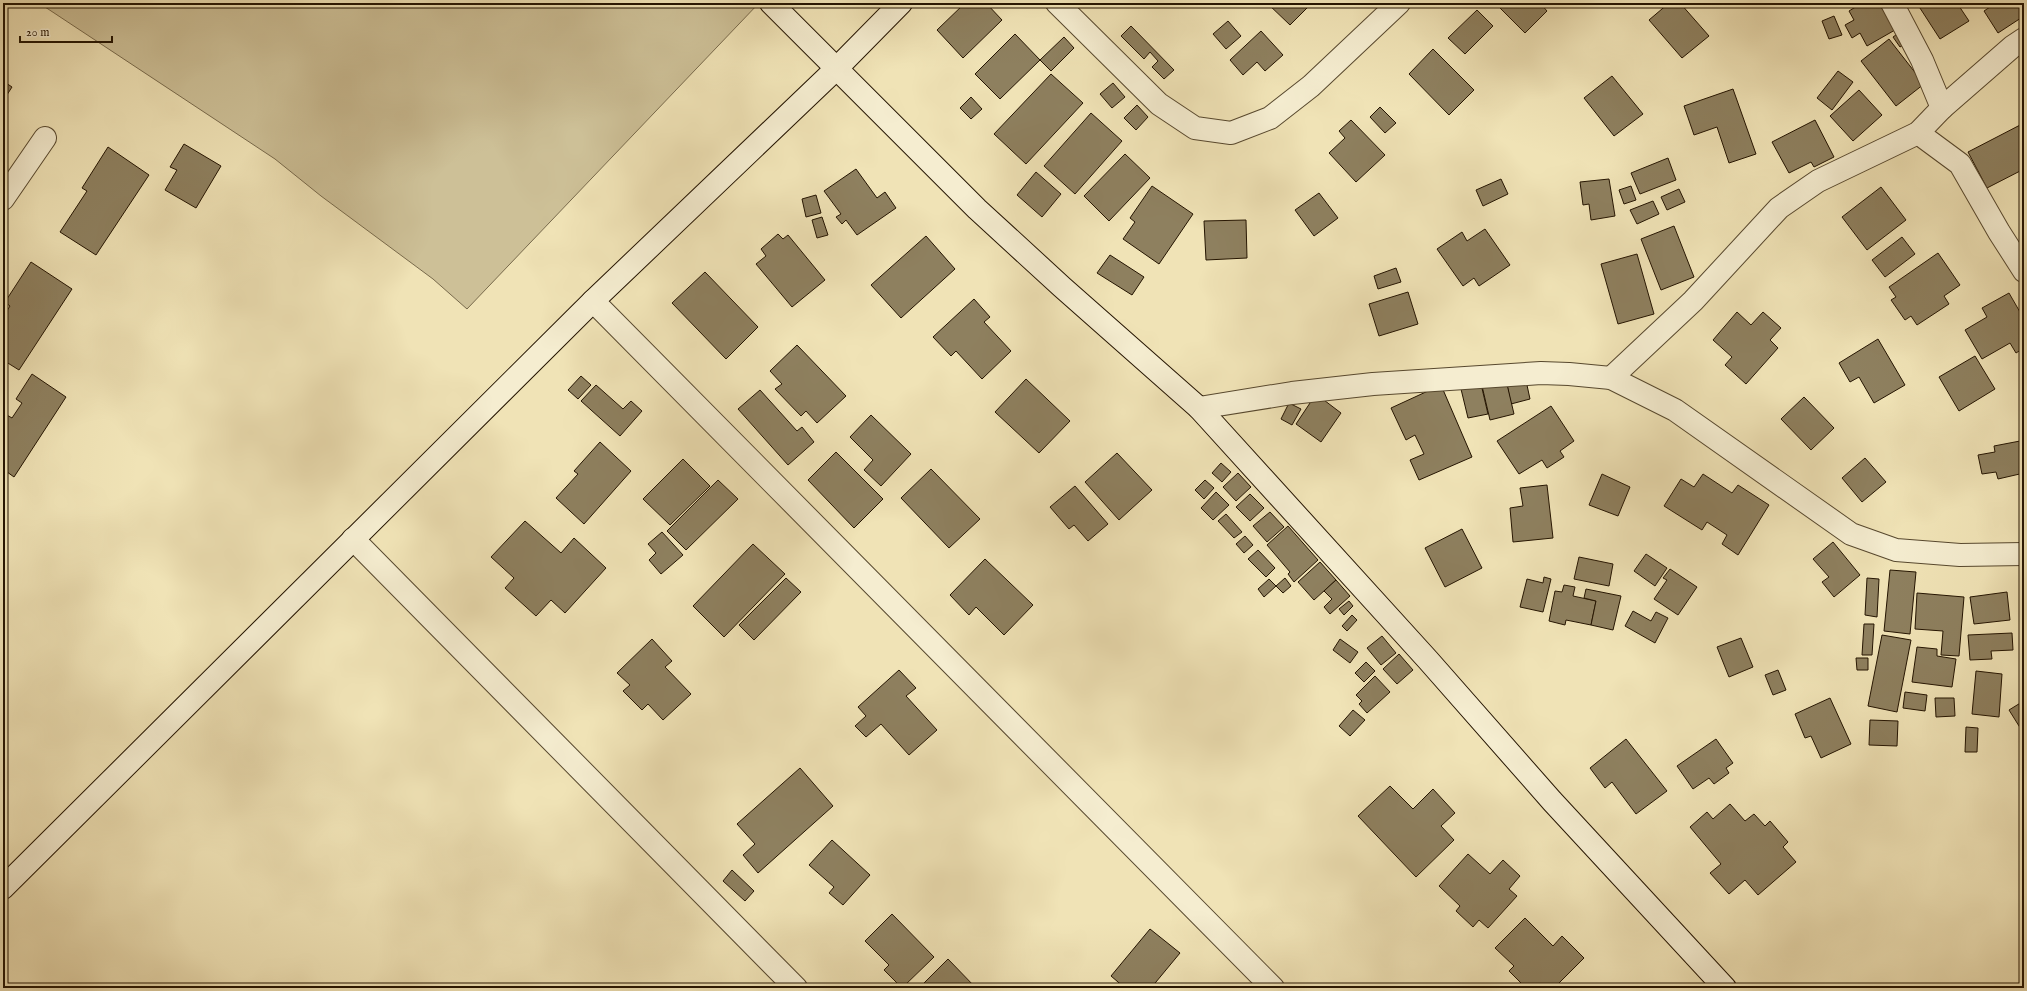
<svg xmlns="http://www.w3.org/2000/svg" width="2027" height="991" viewBox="0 0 2027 991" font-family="'IM FELL English',serif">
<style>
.green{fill:#cdc097;stroke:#786a4c}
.building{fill:#8e805f;stroke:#241401}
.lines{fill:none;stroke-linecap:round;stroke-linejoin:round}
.street-casing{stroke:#57482e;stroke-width:24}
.secondary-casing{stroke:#241401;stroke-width:24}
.street{stroke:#f5edd0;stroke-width:22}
.secondary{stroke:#f5edd0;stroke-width:22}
</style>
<rect width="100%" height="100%" fill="#f0e3b6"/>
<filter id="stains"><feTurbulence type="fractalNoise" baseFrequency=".005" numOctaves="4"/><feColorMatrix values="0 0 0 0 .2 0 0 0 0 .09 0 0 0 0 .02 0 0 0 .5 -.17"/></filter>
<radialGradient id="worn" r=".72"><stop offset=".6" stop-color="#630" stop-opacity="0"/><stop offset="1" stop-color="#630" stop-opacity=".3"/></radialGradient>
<path class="green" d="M39,3H759L467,309L433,279L321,196L275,159Z"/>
<g class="building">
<path d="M965,3H986L1002,20L963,58L937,30Z"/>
<path d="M1267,3H1312L1290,25Z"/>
<path d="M1495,3H1540L1547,11L1525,33Z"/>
<path d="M1669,3H1680L1709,36L1682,58L1649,20Z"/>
<path d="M1862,3H1879L1895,30L1867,46L1860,33L1852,38L1845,25L1854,20L1849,11Z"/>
<path d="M1921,3H1957L1969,21L1940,39L1918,5Z"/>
<path d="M1996,3H2022L2024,16L1998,33L1984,11Z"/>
<path d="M1477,10L1493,26L1465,54L1448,38Z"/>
<path d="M1834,16L1842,35L1829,39L1822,21Z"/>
<path d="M1228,21L1241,36L1226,49L1213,34Z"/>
<path d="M1131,26L1174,70L1164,79L1152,67L1158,61L1150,52L1144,59L1121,36Z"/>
<path d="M1903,30L1910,41L1900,47L1893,37Z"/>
<path d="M1261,31L1283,55L1265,71L1257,62L1243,75L1230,60Z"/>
<path d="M1015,34L1040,60L1000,99L975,74Z"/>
<path d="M1064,37L1074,48L1051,71L1040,60Z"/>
<path d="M1889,39L1924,84L1896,106L1861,61Z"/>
<path d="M1433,49L1474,90L1449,115L1409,74Z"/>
<path d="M1838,71L1853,82L1832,110L1817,98Z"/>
<path d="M1051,74L1083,103L1026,164L994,134Z"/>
<path d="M1612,76L1643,114L1614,136L1584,98Z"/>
<path d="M3,81L12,87L3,101Z"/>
<path d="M1113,83L1125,97L1112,108L1100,94Z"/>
<path d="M1733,89L1756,154L1729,163L1717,127L1694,135L1684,106Z"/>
<path d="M1859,90L1882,115L1853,141L1830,116Z"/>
<path d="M971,97L982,109L971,119L960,108Z"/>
<path d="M1137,105L1148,117L1136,130L1124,118Z"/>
<path d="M1380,107L1396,123L1385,133L1370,117Z"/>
<path d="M1091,113L1122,141L1075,194L1044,166Z"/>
<path d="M1351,120L1385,155L1356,182L1329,153L1345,138L1339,131Z"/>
<path d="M1815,120L1834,157L1814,167L1811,162L1789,173L1772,142Z"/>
<path d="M2024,123V169L1987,188L1968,152Z"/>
<path d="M184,144L221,166L196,208L165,190L177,170L170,167Z"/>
<path d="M108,147L149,175L96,255L60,232L87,191L82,188Z"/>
<path d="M1125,154L1150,178L1109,221L1084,196Z"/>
<path d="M1668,158L1676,180L1640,194L1631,173Z"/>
<path d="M856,169L877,198L885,192L896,208L857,235L846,220L842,224L836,217L841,214L824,191Z"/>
<path d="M1036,172L1061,194L1042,217L1017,195Z"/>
<path d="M1501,179L1508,194L1483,206L1476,190Z"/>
<path d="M1609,179L1615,216L1591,220L1589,204L1583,205L1580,182Z"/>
<path d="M1152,186L1193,214L1159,264L1123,239L1135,222L1130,218Z"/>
<path d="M1631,186L1636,200L1624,204L1619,190Z"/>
<path d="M1881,187L1906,220L1867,250L1842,217Z"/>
<path d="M1679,189L1685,202L1667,210L1661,197Z"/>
<path d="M1319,193L1338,218L1314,236L1295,210Z"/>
<path d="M816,195L821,213L806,217L802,199Z"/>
<path d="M1653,201L1659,214L1637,224L1630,210Z"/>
<path d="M822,217L828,235L817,238L812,220Z"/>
<path d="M1246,220L1247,258L1206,260L1204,221Z"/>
<path d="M1674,226L1694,277L1661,290L1641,239Z"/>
<path d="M1485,229L1510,265L1479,286L1474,278L1463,286L1437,249L1462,232L1467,241Z"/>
<path d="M778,234L783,239L788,235L825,280L792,307L756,264L766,256L761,249Z"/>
<path d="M926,236L955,269L901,318L871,285Z"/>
<path d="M1902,237L1915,254L1885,277L1872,260Z"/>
<path d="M1938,253L1960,285L1944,296L1949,304L1917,325L1911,316L1905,320L1891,300L1896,297L1889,287Z"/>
<path d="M1637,254L1654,314L1618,324L1601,264Z"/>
<path d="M1110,255L1144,277L1132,295L1097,273Z"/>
<path d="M31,262L72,289L19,370L3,360V317L10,306L5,302Z"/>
<path d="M1396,268L1401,282L1378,289L1374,276Z"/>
<path d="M705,272L758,327L726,359L672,303Z"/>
<path d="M1408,292L1418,324L1379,336L1369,304Z"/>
<path d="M2009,293L2024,319V348L2016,353L2010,343L1982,359L1965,330L1987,317L1982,308Z"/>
<path d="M974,299L990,317L984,322L1011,351L982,379L956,351L951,356L933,337Z"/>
<path d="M1737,312L1751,325L1763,312L1781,328L1770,340L1778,348L1746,384L1725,365L1732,357L1713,340Z"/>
<path d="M1878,339L1905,385L1874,403L1859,377L1850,382L1839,363Z"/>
<path d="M797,345L846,396L817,423L806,411L801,416L775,389L782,384L770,371Z"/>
<path d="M1975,356L1995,389L1959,411L1939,377Z"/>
<path d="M32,374L66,397L14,477L3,469V417L5,414L12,418L22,403L16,399Z"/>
<path d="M581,376L591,385L578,399L568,390Z"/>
<path d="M1525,376L1530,399L1511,404L1506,380Z"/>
<path d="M1026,379L1070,421L1039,453L995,412Z"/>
<path d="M1506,380L1514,414L1490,420L1482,386Z"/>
<path d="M1481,384L1488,414L1468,418L1461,389Z"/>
<path d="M596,385L623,409L631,401L642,411L620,436L581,401Z"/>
<path d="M1441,385L1472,457L1419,480L1410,460L1424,454L1415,435L1406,440L1391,408Z"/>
<path d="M760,390L797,431L802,427L814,442L788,465L738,409Z"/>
<path d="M1316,394L1341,413L1321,442L1296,424Z"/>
<path d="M1804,397L1834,428L1811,450L1781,419Z"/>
<path d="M1289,403L1301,409L1292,425L1281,419Z"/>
<path d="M1551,406L1574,441L1560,451L1564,457L1547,468L1542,460L1519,474L1497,441Z"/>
<path d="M871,415L911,454L881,486L864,470L873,460L850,437Z"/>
<path d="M2020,441L2022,450H2024V473L1998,479L1996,472L1982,474L1978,455L1995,452L1994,446Z"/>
<path d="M600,442L631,471L584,524L556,498L578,474L574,471Z"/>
<path d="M836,452L883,499L854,528L808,480Z"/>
<path d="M1117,453L1152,490L1119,520L1085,482Z"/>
<path d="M1865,458L1886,482L1862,502L1842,478Z"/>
<path d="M683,459L710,486L670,525L643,499Z"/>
<path d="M1221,463L1231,472L1222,482L1212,473Z"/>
<path d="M931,469L980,519L949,548L901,498Z"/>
<path d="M1238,473L1251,487L1236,501L1223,487Z"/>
<path d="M1602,474L1630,487L1618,516L1589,505Z"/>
<path d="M1703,474L1732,493L1738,485L1769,505L1738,555L1722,544L1727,535L1707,522L1702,530L1664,506L1681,479L1694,487Z"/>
<path d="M718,480L738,499L686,550L667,531Z"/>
<path d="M1205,480L1214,488L1204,499L1195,490Z"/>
<path d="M1547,485L1553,538L1513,542L1510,508L1523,506L1520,488Z"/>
<path d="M1075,486L1108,524L1088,541L1074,525L1069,529L1050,507Z"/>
<path d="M1216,492L1229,505L1213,520L1201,508Z"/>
<path d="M1250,494L1264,508L1250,521L1236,507Z"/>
<path d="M1270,512L1284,527L1267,542L1253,526Z"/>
<path d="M1226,514L1242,532L1234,538L1218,521Z"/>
<path d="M525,521L561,553L574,538L606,568L565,613L551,600L536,616L505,588L514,578L491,557Z"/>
<path d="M1288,526L1318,560L1294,582L1288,574L1290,572L1267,545Z"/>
<path d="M1462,529L1482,568L1445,587L1425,548Z"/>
<path d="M662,532L683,555L661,574L649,560L656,553L648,544Z"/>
<path d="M1245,536L1253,545L1244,553L1236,544Z"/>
<path d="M1833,542L1860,575L1834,597L1822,582L1829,577L1813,559Z"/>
<path d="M753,544L785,574L724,637L693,606Z"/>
<path d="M1258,550L1275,568L1266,577L1248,559Z"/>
<path d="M1646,554L1667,568L1655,586L1634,571Z"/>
<path d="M1579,557L1613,564L1609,586L1574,579Z"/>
<path d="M985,559L1033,605L1004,635L976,607L969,615L950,595Z"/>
<path d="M1320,562L1336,580L1314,600L1298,582Z"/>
<path d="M1670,569L1697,587L1678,615L1654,599L1667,580L1663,578Z"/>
<path d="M1890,570L1916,572L1910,634L1884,631Z"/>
<path d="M1544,577L1551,579L1543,612L1520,607L1527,579L1543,583Z"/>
<path d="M786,578L801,592L754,640L739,625Z"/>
<path d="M1285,578L1291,586L1283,593L1276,586Z"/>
<path d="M1867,578L1879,579L1877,617L1865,615Z"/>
<path d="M1269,579L1276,586L1264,597L1258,589Z"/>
<path d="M1336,580L1350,596L1330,614L1324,607L1332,599L1324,591Z"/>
<path d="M1564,585L1575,587L1573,596L1596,601L1591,625L1566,620L1565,625L1549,621L1555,591L1562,592Z"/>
<path d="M1586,589L1621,596L1613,630L1591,625L1596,601L1584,598Z"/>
<path d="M2007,592L2010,620L1974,624L1970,597Z"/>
<path d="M1917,593L1964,597L1959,656L1941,655L1943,631L1915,629Z"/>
<path d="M1349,601L1353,606L1344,615L1339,609Z"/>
<path d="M1633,611L1651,621L1656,612L1668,618L1655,643L1625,626Z"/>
<path d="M1352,615L1357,620L1347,631L1342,626Z"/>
<path d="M1864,624H1874L1872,655H1862Z"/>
<path d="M2012,633L2013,650L1991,651L1992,659L1970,660L1968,635Z"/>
<path d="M1882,635L1911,640L1897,712L1868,706Z"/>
<path d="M1382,636L1396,653L1381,665L1367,648Z"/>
<path d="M1741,638L1753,667L1729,677L1717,647Z"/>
<path d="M652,639L672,661L665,667L691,694L663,720L648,704L642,710L623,691L630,685L617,673Z"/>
<path d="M1340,639L1358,652L1350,663L1333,650Z"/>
<path d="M1917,647L1937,649V656L1956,659L1952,687L1912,682Z"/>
<path d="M1399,654L1413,670L1397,684L1383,669Z"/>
<path d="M1856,658H1868V670H1857Z"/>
<path d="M1366,662L1375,671L1364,682L1355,673Z"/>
<path d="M899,670L916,688L906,696L937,730L909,755L881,724L866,737L855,726L866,716L858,707Z"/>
<path d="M1778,670L1786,690L1773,695L1765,675Z"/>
<path d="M1976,671L2002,674L1999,717L1972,714Z"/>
<path d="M1375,676L1390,692L1367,713L1359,704L1362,701L1356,695Z"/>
<path d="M1905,692L1927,695L1925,711L1903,708Z"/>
<path d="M1830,698L1851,744L1821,758L1811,736L1805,738L1795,714Z"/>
<path d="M1935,698H1954L1955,716L1936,717Z"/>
<path d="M2022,702L2024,705V734L2009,710Z"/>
<path d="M1353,710L1365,720L1350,736L1339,726Z"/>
<path d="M1870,720L1898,721L1897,746L1869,745Z"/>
<path d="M1966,727L1978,728L1977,752H1965Z"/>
<path d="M1626,739L1667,791L1636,814L1612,782L1605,788L1590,768Z"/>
<path d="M1716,739L1733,763L1726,768L1729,773L1714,784L1709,778L1693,789L1677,766Z"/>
<path d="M800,768L833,806L758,873L743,855L755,844L737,824Z"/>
<path d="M1390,786L1413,809L1433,789L1455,813L1441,826L1454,840L1416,877L1358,816Z"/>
<path d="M1730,804L1745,821L1754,814L1765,826L1770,821L1788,842L1783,847L1796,862L1758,895L1745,880L1729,894L1710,873L1721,864L1690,827L1707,812L1713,819Z"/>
<path d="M832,840L870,875L843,905L829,893L834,887L809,865Z"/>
<path d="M1468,854L1490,874L1503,860L1520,876L1509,889L1517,896L1488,928L1479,920L1473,927L1456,911L1460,906L1439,886Z"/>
<path d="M732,870L754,891L745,901L723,881Z"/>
<path d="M892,914L934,957L902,988L884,970L889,965L865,941Z"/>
<path d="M1525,918L1553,946L1562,936L1584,958L1554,988H1526L1509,971L1514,966L1495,948Z"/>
<path d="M1150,929L1180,953L1151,988H1125L1111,976Z"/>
<path d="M948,959L976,988H919Z"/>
</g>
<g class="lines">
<defs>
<g id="street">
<path d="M1057,3L1159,104L1195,128L1231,133L1270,118L1311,86L1399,3"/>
<path d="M1892,3L1922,60L1942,108"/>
<path d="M1918,133L1960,164L1999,232L2024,271"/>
<path d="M3,199L45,138"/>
<path d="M593,301L1273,988"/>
<path d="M1611,378L1693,301L1779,208L1818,181L1918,133L1942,108L2012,47L2024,39"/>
<path d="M1199,408L1292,393L1373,384L1541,373L1569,374L1611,378L1675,410L1851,534L1896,550L1960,555L2024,554"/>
<path d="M353,539L796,988"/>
</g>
<g id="secondary">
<path d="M771,3L977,209L1062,287L1199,408L1428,660L1552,801L1725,988"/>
<path d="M3,888L593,301L837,68L901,3"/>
</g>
</defs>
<use href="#street" class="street-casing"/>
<use href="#secondary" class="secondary-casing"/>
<use href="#street" class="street"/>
<use href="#secondary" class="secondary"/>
</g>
<rect width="2027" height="991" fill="none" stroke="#f0e3b6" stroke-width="16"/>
<rect x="4" y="4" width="2019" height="983" fill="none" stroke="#241401" stroke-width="2"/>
<rect x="8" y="8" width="2011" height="975" fill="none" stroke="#241401"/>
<path d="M20 36v6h92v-6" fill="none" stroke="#241401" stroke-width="2"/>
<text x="26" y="36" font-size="12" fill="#241401" stroke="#f5edd0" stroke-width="3" paint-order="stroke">20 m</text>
<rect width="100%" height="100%" filter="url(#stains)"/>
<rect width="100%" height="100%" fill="url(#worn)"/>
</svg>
